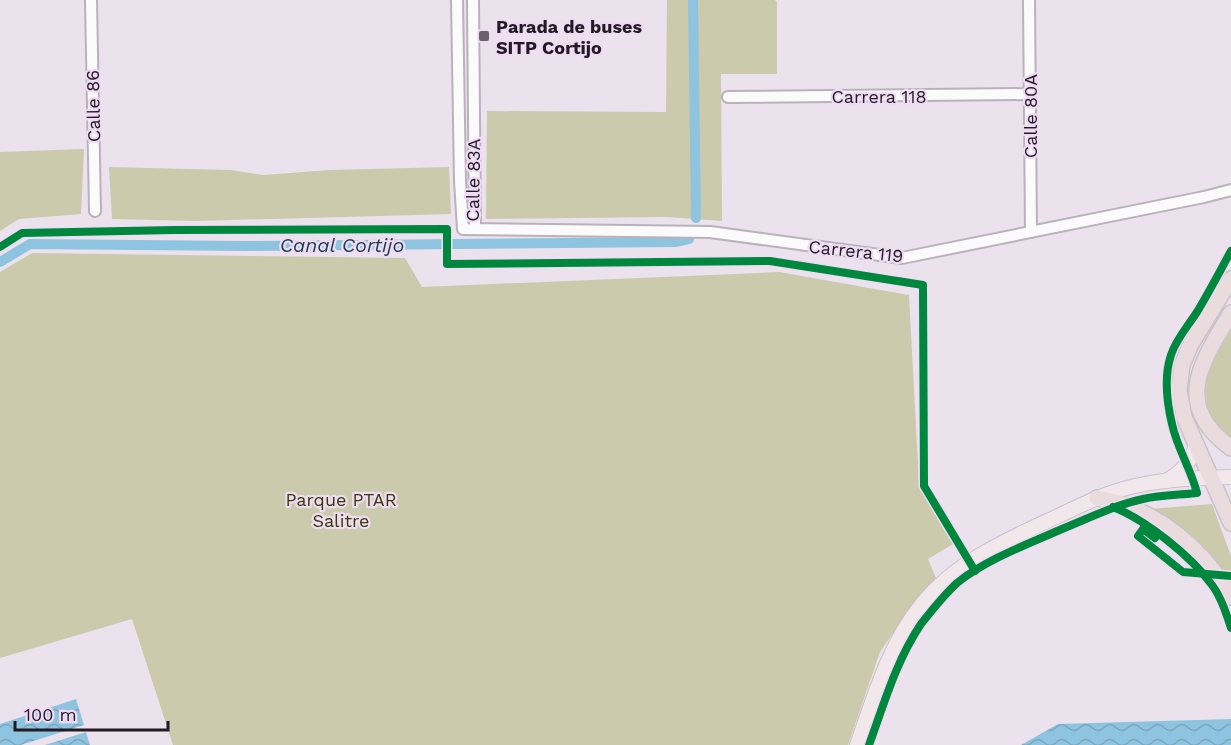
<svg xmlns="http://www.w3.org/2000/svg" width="1231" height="745" viewBox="0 0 1231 745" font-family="'Work Sans',sans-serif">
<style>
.green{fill:#cbcaad}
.water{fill:url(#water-waves)}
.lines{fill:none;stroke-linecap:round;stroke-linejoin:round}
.canal{stroke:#8ec4df;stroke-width:10}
.minor-casing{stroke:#b9b2bb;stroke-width:14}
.major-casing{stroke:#c7c3c9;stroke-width:16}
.highway-casing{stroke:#c7c3c9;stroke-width:18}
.minor{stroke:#fcfbfc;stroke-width:10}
.major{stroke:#f2e8eb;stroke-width:14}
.highway{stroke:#eadbdf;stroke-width:15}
.cycleway-casing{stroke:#efdcf4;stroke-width:11}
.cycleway{stroke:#00873e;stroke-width:8}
.poi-dot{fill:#69616b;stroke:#efdcf4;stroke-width:2}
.labels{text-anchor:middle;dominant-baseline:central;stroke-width:4.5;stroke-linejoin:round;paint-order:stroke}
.poi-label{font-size:18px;font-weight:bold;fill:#221b24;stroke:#efdcf4;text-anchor:start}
.street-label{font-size:18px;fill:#221b24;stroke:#efdcf4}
.park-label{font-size:18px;fill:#383b03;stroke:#efdcf4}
.water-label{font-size:20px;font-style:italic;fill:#193f4d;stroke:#efdcf4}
</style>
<defs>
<pattern id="water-waves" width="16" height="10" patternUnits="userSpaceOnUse" patternTransform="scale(1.5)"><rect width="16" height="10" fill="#8ec4df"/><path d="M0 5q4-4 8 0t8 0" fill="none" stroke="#7aa8bf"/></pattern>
</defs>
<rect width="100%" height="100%" fill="#ece2ee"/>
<g class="green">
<path d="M667,0H775L777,2V74H721L722,221L667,217L486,219L487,111L666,112Z"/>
<path d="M84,149L81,214L19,219L0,231V152Z"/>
<path d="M109,167L231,170L263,175L330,170L449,167L451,214L196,221L112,219Z"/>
<path d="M32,253L405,258L422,287L779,272L909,295L919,483L953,544L928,559L936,578L910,609L880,652L848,745H173L132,619L0,658V272Z"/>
<path d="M1231,330V442L1214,427L1207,408L1206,392L1207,371Z"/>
<path d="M1212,504L1231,556V577L1197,542L1150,509Z"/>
</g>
<g class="water">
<path d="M76,699L84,725L21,745H0V724Z"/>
<path d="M1231,719V745H1021L1058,724Z"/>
<path d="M86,732L90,745H45Z"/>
</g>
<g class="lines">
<g class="canal">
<path d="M693,0L696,218"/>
<path d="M0,262L30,244L245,246L675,242L689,239"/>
</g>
<defs>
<g id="minor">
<path d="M91,0L95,211"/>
<path d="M457,0L460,181L463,229L710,232L902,258L1204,197L1231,190"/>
<path d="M473,0L475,229"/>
<path d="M1029,0L1031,232"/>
<path d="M728,97L1030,94"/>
</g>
<g id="major">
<path d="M1166,481C1181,473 1191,462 1196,445"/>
<path d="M857,745C874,697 889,644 922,604C956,562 1006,540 1054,518C1081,505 1107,492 1135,486C1166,479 1200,478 1231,477"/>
</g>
<g id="highway">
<path d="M1231,279L1191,344L1182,365L1179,390L1184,417L1231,523"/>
<path d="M1231,313C1201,362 1172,405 1231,448"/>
<path d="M1097,498C1155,508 1202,547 1231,597"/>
</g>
</defs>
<use href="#minor" class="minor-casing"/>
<use href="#major" class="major-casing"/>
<use href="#highway" class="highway-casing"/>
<use href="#minor" class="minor"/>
<use href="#major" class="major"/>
<use href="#highway" class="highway"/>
<defs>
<g id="cycleway">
<path d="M0,247L22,233L174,230L447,229V264L770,261L923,285L924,486L975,571"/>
<path d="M1113,507C1146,520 1191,556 1212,585C1221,597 1226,613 1231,628"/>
<path d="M1155,538L1143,529L1138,536L1183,572L1231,576"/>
<path d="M869,745C884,704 896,661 921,624C932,610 944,595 957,583C985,560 1028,544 1062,529C1089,518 1115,505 1143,499C1160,495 1179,495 1197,493C1191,469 1177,448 1172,424C1167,403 1164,376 1171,355C1176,339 1188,326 1197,312C1209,292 1220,271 1231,251"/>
</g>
</defs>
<use href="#cycleway" class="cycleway-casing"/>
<use href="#cycleway" class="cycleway"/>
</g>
<rect class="poi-dot" x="478" y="30" width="12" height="12" rx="3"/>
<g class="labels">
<g class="poi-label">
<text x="496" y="26">Parada de buses<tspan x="496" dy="21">SITP Cortijo</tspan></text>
</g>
<g class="street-label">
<text x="879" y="96">Carrera 118</text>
<text transform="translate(93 106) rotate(-91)">Calle 86</text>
<text transform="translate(1030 116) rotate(-90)">Calle 80A</text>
<text transform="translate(473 180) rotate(-89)">Calle 83A</text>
<text transform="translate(856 251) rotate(6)">Carrera 119</text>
</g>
<g class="park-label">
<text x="341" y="499">Parque PTAR<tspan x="341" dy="21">Salitre</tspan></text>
</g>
<g class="water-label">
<text x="342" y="245">Canal Cortijo</text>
</g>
</g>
<path d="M15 721v9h153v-9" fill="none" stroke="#221b24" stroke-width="3"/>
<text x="24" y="721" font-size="18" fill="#221b24" stroke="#efdcf4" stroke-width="4.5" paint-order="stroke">100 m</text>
</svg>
